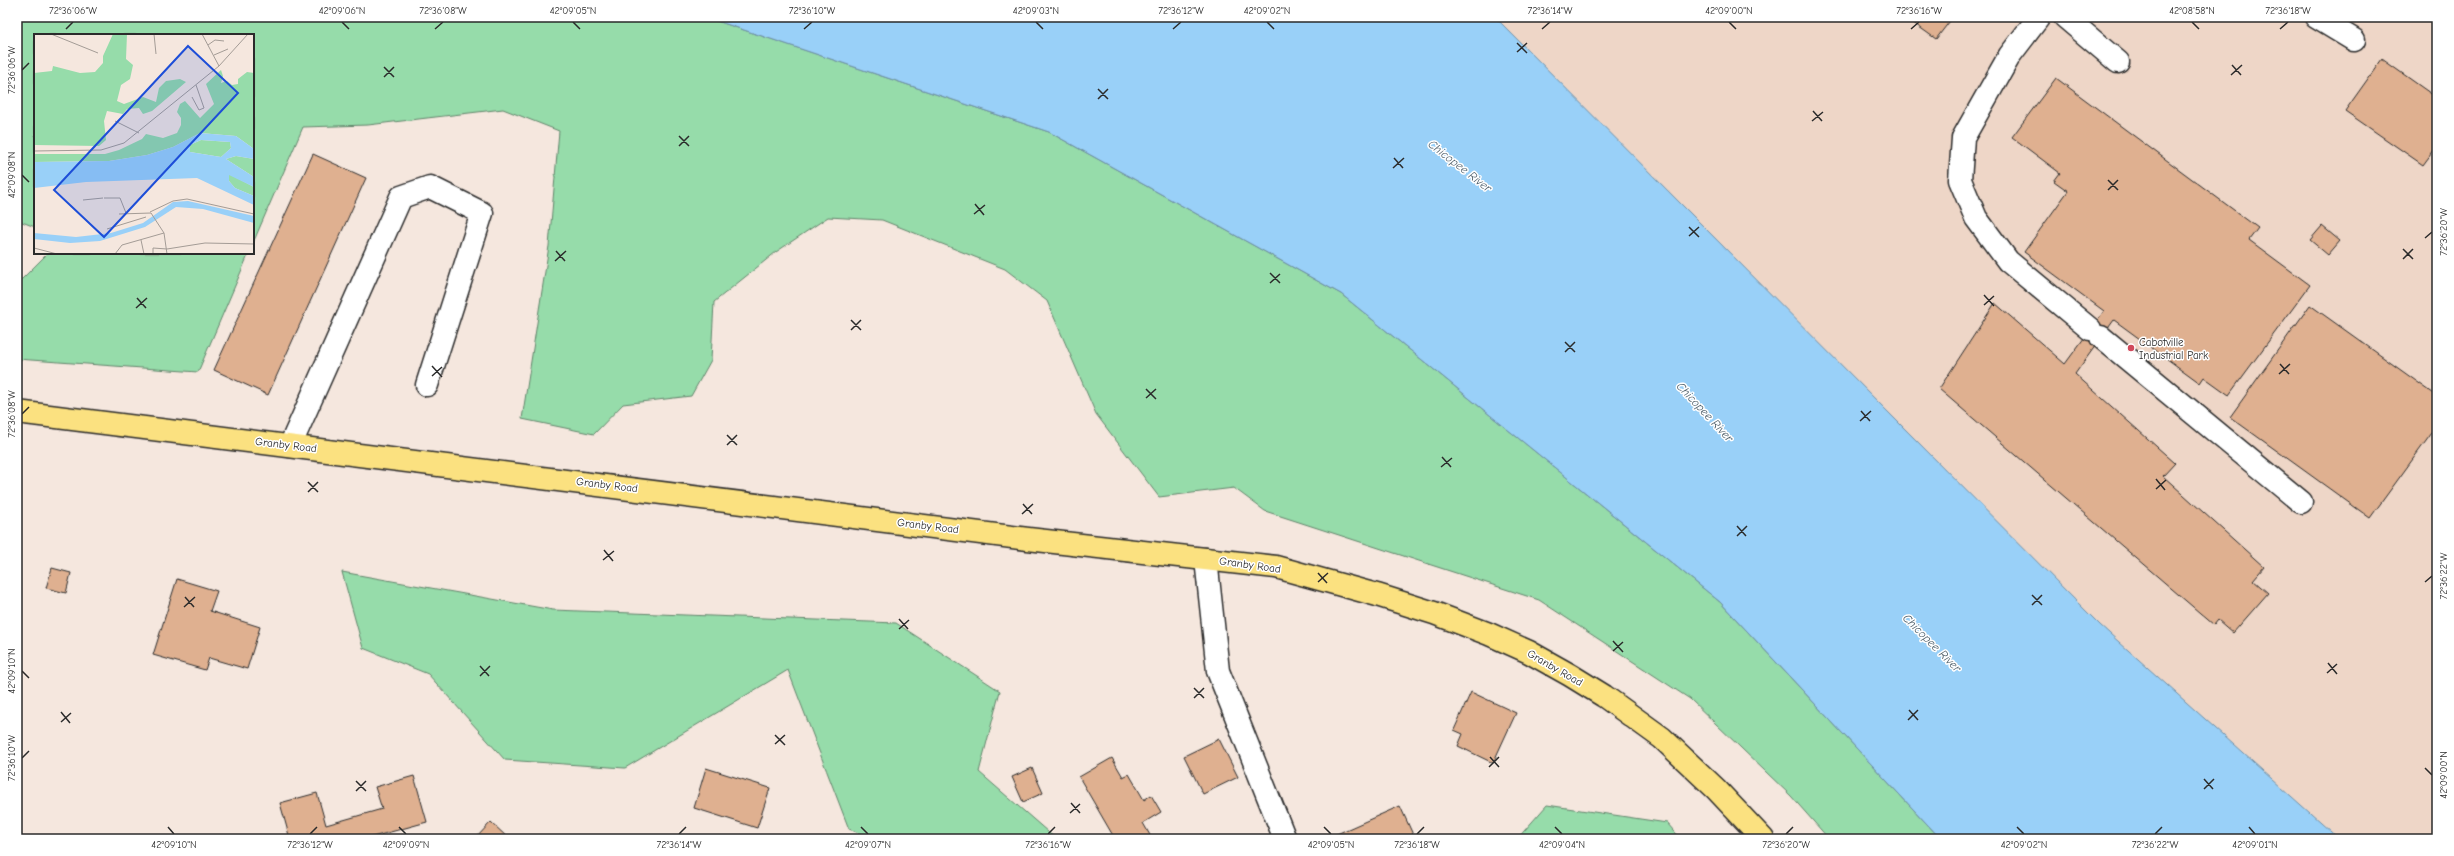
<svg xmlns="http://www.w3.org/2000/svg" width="2454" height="856" viewBox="0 0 2454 856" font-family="'Comic Neue',sans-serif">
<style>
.built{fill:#eed6c7}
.green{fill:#96dcaa;stroke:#60846a}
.water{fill:#99d0f8;stroke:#6d8ea6}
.building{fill:#dfb090;stroke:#2b2b2b}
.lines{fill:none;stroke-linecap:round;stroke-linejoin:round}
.minor-casing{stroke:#2b2b2b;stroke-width:25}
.major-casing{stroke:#2b2b2b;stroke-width:25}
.minor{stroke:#fff;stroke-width:22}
.major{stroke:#fbe180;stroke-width:22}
.ticks{fill:none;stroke:#2b2b2b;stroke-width:1.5}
.poi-dot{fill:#d1495b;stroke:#fff;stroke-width:1.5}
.labels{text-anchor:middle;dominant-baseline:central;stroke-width:3;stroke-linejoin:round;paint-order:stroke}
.poi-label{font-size:11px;fill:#2b2b2b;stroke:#fff;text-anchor:start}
.street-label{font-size:11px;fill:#2b2b2b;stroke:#fff}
.water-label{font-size:12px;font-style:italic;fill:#4c5d68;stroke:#fff}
.inset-road{fill:none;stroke:#a49c96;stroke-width:1}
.view{fill:#1d4ed8;fill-opacity:0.15;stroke:#1d4ed8;stroke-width:2}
.inset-edge{fill:none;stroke:#2b2b2b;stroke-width:2}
.neatline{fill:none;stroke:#2b2b2b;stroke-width:1.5}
.ticks-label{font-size:10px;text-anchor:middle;fill:#2b2b2b}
</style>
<rect width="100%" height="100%" fill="#f5e7de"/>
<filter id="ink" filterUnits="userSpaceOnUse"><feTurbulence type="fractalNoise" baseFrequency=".025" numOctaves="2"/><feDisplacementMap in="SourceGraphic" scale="8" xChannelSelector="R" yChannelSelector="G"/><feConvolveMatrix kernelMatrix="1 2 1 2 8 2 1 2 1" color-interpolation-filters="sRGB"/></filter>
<g filter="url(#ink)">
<path class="built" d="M1495,17H2427L2437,25V839H2339L2100,625Z"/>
<g class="green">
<path d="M17,17H705L1049,132L1341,294L1720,602L1941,839H1829L1791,796L1690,699L1539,600L1265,511L1234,488L1159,497L1096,414L1047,301L1005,269L882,220L828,217L776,252L714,302L711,360L691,396L623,404L594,434L522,419L549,246L559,131L503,109L368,125L303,127L253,243V35H35V227L17,220Z"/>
<path d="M48,253H249L198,372L17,359V280L22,279Z"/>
<path d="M342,572L553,610L896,623L1000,691L979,772L1056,839H873L849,829L788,670L625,768L505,760L428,674L363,648Z"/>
<path d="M1547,805L1667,823L1681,839H1517Z"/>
</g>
<path class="water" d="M705,17H1495L2100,625L2339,839H1941L1720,602L1341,294L1049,132Z"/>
<g class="building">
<path d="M1905,17H1953L1936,39Z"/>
<path d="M2382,59L2437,98V146L2423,165L2345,111Z"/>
<path d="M2056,78L2258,228L2249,240L2310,285L2229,395L2204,377L2200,383L2114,320L2075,374L2175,463L2163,476L2264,567L2253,580L2268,593L2233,633L2218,620L2214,625L1939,389L1995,303L2065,364L2104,311L2024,252L2068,191L2054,181L2060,173L2012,137Z"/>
<path d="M313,154L366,178L268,395L214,370Z"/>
<path d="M2322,226L2340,241L2328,255L2310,240Z"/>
<path d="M2310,305L2437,396V426L2370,518L2230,417Z"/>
<path d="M52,568L71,573L66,593L46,588Z"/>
<path d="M177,579L217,591L210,611L260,627L247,669L209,658L205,670L153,655Z"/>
<path d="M1471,692L1516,713L1493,763L1458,746L1463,734L1454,730Z"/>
<path d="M1219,739L1238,777L1203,794L1184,756Z"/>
<path d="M1112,758L1123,777L1129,774L1144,800L1151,795L1161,812L1143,823L1151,837L1147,839H1115L1079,777Z"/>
<path d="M706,768L770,788L757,828L694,808Z"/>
<path d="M1032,768L1043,793L1023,802L1012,777Z"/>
<path d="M414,776L427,822L365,839H290L280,803L317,793L326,825L382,809L375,787Z"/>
<path d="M1400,806L1415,839H1331L1330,837Z"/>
<path d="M491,822L509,839H475Z"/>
</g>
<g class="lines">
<defs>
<g id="minor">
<path d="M2039,17L2010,55L1963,138L1960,180L1976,218L2008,261L2090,329"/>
<path d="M2065,17L2118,62"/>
<path d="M2316,17L2354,40"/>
<path d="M2101,337L2301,502"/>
<path d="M290,446L401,197L430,187L482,213L427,385"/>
<path d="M1206,559L1218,671L1285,839"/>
</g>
<path id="major" d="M17,412L1028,539L1276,567L1377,595L1434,613L1489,634L1529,652L1570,675L1604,696L1662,738L1716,789L1763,839"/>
</defs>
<use href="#minor" class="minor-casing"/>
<use href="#major" class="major-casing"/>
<use href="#minor" class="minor"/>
<use href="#major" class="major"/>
</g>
</g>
<path class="ticks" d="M342,22L349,29M573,22L580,29M1036,22L1043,29M1267,22L1274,29M1729,22L1736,29M2192,22L2199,29M66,29L73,22M435,29L443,22M804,29L812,22M1173,29L1181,22M1542,29L1550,22M1911,29L1919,22M2280,29L2288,22M1517,43L1527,53M1517,52L1527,43M2232,65L2241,75M384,67L394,77M22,70L29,63M2231,75L2242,65M384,77L394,67M1098,89L1108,99M1098,99L1108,89M1813,111L1822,121M1812,121L1823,112M679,136L689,146M679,146L689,136M1394,158L1403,168M1393,168L1404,158M22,175L29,182M2108,180L2118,190M2108,190L2118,180M975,204L984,215M974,214L985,205M1689,227L1699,237M1689,236L1699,227M2425,238L2432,232M2403,249L2413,259M556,251L565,261M2403,259L2413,249M555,261L566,251M1270,273L1280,283M1270,283L1280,274M1984,295L1994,306M137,298L146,308M1984,305L1994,296M136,308L147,298M851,320L861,330M851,330L861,320M1565,342L1575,352M1565,352L1575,342M2280,364L2289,374M432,366L442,377M2279,374L2290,364M432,376L442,367M1146,389L1156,399M1146,398L1156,389M1861,411L1870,421M22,414L29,407M1860,421L1871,411M727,435L737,445M727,445L737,435M1442,457L1451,467M1441,467L1452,458M2156,479L2165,490M308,482L318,492M2156,489L2166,480M308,492L318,482M1023,504L1032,514M1022,514L1033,504M1737,526L1746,536M1737,536L1747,526M604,550L613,561M603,560L614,551M1318,573L1327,583M1318,582L1328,573M2425,582L2432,576M2032,595L2042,605M185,597L194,607M2032,605L2042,595M184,607L195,597M899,619L908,629M899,629L909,620M1613,641L1623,652M1613,651L1623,642M2328,663L2337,674M480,666L489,676M22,671L29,678M2327,673L2337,664M480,676L490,666M1194,688L1204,698M1194,698L1204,688M1909,710L1918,720M61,712L70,723M1908,720L1918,710M61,722L71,713M775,735L785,745M775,744L785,735M1490,757L1499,767M22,758L29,751M1489,767L1499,757M2425,768L2432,775M2204,779L2213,789M356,781L366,791M2204,789L2214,779M356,791L366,781M1071,803L1080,813M1070,813L1080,804M168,827L174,834M399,827L406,834M861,827L868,834M1324,827L1331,834M1555,827L1562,834M2017,827L2024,834M2249,827L2255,834M310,834L317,827M679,834L686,827M1048,834L1055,827M1417,834L1424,827M1786,834L1793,827M2155,834L2162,827"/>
<circle class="poi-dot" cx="2131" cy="348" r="4"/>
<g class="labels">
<g class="poi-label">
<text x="2139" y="342">Cabotville<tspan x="2139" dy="13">Industrial Park</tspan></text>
</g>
<g class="street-label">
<text transform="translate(286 445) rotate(7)">Granby Road</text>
<text transform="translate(607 485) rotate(7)">Granby Road</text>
<text transform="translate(928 526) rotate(7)">Granby Road</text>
<text transform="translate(1250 565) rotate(8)">Granby Road</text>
<text transform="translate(1555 668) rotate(30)">Granby Road</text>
</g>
<g class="water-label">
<text transform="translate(1460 166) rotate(38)">Chicopee River</text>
<text transform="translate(1705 412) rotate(47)">Chicopee River</text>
<text transform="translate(1932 643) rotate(45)">Chicopee River</text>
</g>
</g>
<g transform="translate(34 34)">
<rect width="220" height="220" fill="#f5e7de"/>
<path d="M79,0H93L92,25L99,31L96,45L87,51L83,67L90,70L109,63L122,68L125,54L132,47L146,45L152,48L118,77L109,80L105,74L93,75L89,80L73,77L70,87L72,106L65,112L0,111V39L18,37L19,32L46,39L61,38L69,29V22ZM187,36L189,42L187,49L193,47L198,51L204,50V45L213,38L220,39V115L202,102L166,99L139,113L113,121L75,127L0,128V120H71L85,116L108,105L112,100L129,104L143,99L147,91V84L143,78L146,70L151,67L166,84L180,70L172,50ZM167,106L196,108L197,114L187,123L156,118V111ZM202,122L220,125V143L192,125ZM195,140L220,153V162L201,154L195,147Z" fill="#96dcaa"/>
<path d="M166,99L202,102L220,115V125L202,122L192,125L220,143V153L195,141V147L201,154L220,162V171L163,144L52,148L0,154V128L75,127L113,121L139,113ZM167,106L196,108L197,114L187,123L156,118V111ZM154,167L220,182V189L169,175L142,173L111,193L66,207L36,209L0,205V199L42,203L77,199L109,189L139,168Z" fill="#99d0f8" fill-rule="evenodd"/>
<path class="inset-road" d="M17,0L64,19M120,0L122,20M168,0L185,32M174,11L181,6L190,7M180,21L194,15M158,63L165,76L170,74L162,51M81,87L105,99M0,117L67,116L90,109L185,32L214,0M70,164H86L92,179M49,166L69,164M116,178L139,167L153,165L220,180M85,180L117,179L130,199L133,220M73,195L112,183M107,206L110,220M0,214L23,220M81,220L88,211L130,199M119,220V214L133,215L171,209L220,210"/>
<path class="view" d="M154,12L204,59L70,203L20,156Z"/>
<rect width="220" height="220" class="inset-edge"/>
</g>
<rect width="2454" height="856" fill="none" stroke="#fff" stroke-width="44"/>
<rect x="22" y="22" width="2410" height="812" class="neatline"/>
<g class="ticks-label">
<text x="73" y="14">72°36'06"W</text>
<text x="342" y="14">42°09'06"N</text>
<text x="443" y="14">72°36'08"W</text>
<text x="573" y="14">42°09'05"N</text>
<text x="812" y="14">72°36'10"W</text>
<text x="1036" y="14">42°09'03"N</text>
<text x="1181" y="14">72°36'12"W</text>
<text x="1267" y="14">42°09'02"N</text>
<text x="1550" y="14">72°36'14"W</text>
<text x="1729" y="14">42°09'00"N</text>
<text x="1919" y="14">72°36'16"W</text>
<text x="2192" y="14">42°08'58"N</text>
<text x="2288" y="14">72°36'18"W</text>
<text transform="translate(11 70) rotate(-90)" y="4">72°36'06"W</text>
<text transform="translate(11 175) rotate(-90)" y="4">42°09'08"N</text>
<text transform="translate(2443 232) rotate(-90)" y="4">72°36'20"W</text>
<text transform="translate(11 414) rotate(-90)" y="4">72°36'08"W</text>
<text transform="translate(2443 576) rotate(-90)" y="4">72°36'22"W</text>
<text transform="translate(11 671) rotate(-90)" y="4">42°09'10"N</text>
<text transform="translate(11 758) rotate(-90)" y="4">72°36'10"W</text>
<text transform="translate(2443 775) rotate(-90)" y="4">42°09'00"N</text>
<text x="174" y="848">42°09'10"N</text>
<text x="310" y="848">72°36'12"W</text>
<text x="406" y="848">42°09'09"N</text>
<text x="679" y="848">72°36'14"W</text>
<text x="868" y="848">42°09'07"N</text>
<text x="1048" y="848">72°36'16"W</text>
<text x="1331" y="848">42°09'05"N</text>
<text x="1417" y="848">72°36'18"W</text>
<text x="1562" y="848">42°09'04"N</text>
<text x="1786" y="848">72°36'20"W</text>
<text x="2024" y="848">42°09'02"N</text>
<text x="2155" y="848">72°36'22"W</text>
<text x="2255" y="848">42°09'01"N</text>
</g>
</svg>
